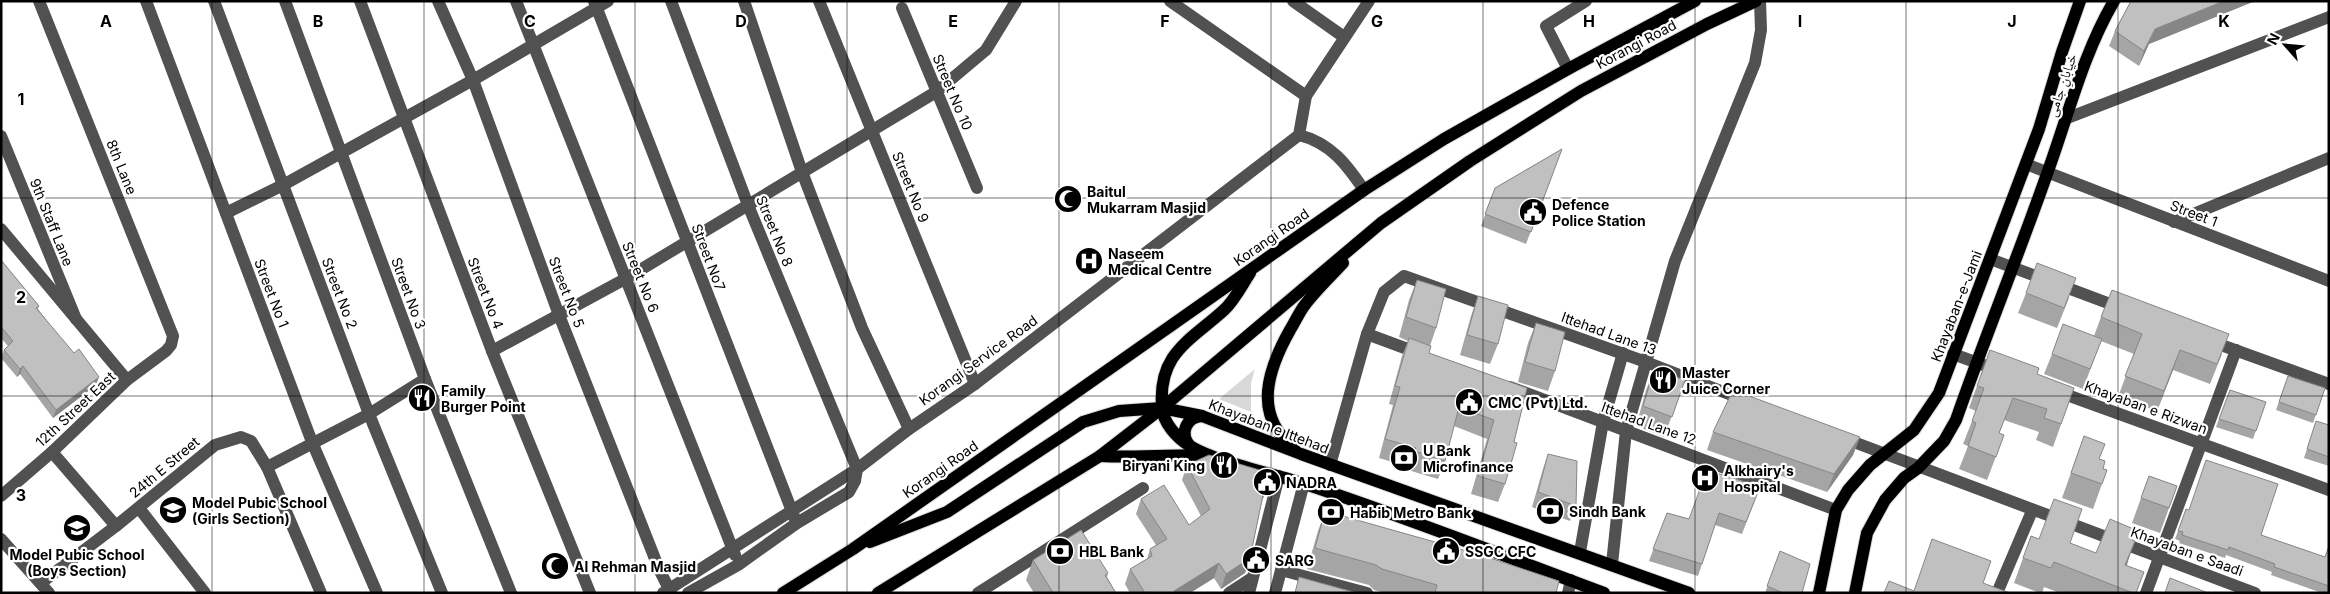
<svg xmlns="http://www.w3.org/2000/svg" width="2330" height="594" viewBox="0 0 2330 594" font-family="Inter,'Noto Naskh Arabic',sans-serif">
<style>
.green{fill:#d8d8d8}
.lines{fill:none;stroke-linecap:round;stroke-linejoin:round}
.major-casing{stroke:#dbdbdb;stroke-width:14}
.minor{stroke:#515151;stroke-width:12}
.major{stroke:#000;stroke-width:12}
.wall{fill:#a5a5a5}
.shaded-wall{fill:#868686}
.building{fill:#c0c0c0;stroke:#868686}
.grid{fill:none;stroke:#000;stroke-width:1;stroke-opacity:0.55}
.labels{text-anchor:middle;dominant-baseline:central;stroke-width:4.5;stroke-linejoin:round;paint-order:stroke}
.street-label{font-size:14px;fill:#000;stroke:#fff}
.poi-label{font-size:14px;font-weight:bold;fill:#000;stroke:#fff;text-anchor:start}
.grid-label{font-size:16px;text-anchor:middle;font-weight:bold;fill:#000;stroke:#fff;stroke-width:4.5;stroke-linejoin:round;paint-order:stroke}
</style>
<rect width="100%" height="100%" fill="#fff"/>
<path class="green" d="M1255,369L1251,383V412L1219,399Z"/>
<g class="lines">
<defs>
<g id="major">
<path d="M1250,273C1242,285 1234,301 1224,310C1190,341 1158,353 1162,407C1163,423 1177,438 1190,446C1219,463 1271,473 1305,484C1406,517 1504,556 1604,593"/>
<path d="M1190,446C1179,434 1186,417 1202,416"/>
<path d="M1294,448C1252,415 1268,369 1290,330C1295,322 1299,313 1304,306C1315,291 1330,277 1343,263"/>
<path d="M1100,456C1136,458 1171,455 1206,455"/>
<path d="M870,542L947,512L1083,422L1119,411L1162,408L1202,416L1301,454L1689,593"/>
<path d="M783,593L853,549L1364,190L1444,139L1568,69L1695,1"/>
<path d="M878,593L1100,456L1162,408L1381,223L1470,161L1581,91L1707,24L1756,1"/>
<path d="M1819,593L1836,510L1848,490L1870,465L1914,430L1939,393L2039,129L2062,52L2080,1"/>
<path d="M1855,593L1867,533L1885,500L1904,478L1918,468L1944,441L1956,420C1985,337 2019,254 2048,171C2069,113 2083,54 2114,1"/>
</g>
</defs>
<use href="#major" class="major-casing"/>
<g class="minor">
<path d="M146,1L312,442L377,593"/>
<path d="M214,1L369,414L442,593"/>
<path d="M285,1L425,379L511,593"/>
<path d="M360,1L492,351L590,593"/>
<path d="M438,1L473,80L559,315L659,569L671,593"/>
<path d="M516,1L735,555"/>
<path d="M594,1L795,519"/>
<path d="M671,1L748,205L857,469L855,481L849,492L797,523L738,565L688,593"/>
<path d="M744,1L802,172L862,328L909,429"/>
<path d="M819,1L975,384"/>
<path d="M1170,1L1306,96"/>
<path d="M1293,1L1344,37"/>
<path d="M902,8L977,188"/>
<path d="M1568,69L1546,26L1586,1"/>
<path d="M2065,119L2329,17"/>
<path d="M1299,135C1331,143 1347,165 1364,190"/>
<path d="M1,136L76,319"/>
<path d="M2026,164L2329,281"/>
<path d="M226,213L283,185L473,80L608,1"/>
<path d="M2174,222L2329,158"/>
<path d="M1,229L127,380"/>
<path d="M1990,259L2121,308"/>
<path d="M1367,334L1421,354"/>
<path d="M2210,341L2329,384"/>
<path d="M492,351L625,279L936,92L986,50L1016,1"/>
<path d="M1953,354L2000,371"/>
<path d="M1510,387L1836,510"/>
<path d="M2056,391L2329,490"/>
<path d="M1843,438L2255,593"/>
<path d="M52,452L116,526"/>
<path d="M1330,465L1367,334L1384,292L1404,276L1646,362L1747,401"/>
<path d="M267,467L369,414L425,379"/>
<path d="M1,496L52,452L127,380L166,351L171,345L173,336L39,1"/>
<path d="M139,508L205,593"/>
<path d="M1,539L49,593"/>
<path d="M1580,552L1603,422L1623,353"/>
<path d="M1612,564L1626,431L1646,362L1675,261L1755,63L1761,30L1760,1"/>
<path d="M1281,570L1367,593"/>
<path d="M41,583L116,526L215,445L241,437L251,441L267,467L321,593"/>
<path d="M663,593L857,469L909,429L975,384L1299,135L1306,96L1369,1"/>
<path d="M978,593L1143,488"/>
<path d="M1229,593L1252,578"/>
<path d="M1249,593L1279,476"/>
<path d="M1275,593L1304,483"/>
<path d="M1568,593L1571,580"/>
<path d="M1997,593L2032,511"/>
<path d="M2146,593L2236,350"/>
</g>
<use href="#major" class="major"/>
</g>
<g class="wall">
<path d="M2131,1H2255L2149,44L2139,66L2109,46L2115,31Z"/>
<path d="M1562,149L1526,244L1481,226L1495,188Z"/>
<path d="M1,260L39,306L38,309L96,385L53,418L20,374L17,377L1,358L4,350L8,346L1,338Z"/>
<path d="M1417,280L1436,328L1430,346L1429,353L1527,388L1514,442L1505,484L1498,502L1471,494L1487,439L1454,426L1445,461L1438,479L1408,470L1409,467L1379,458L1393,405L1389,404L1402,356L1408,341L1399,337L1409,300Z"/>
<path d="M2026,293L2069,298L2057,328L2018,313Z"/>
<path d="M1478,296L1498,344L1490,364L1460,355L1471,316Z"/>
<path d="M2101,317L2222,354L2210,384L2173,370L2157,411L2118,397L2134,354L2101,341L2083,389L2044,374L2052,354L2094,336Z"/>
<path d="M1536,323L1555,371L1548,391L1518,382L1528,343Z"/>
<path d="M1990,350L2037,374L2074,388L2053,447L2036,440L2039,432L2004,420L1999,434L2004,435L1987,480L1959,469L1968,446L1963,444L1976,411L1969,408Z"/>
<path d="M1654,370L1685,380L1664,437L1636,426L1646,390Z"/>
<path d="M2288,376L2325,388L2313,423L2276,410Z"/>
<path d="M2230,390L2266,402L2253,439L2216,427Z"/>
<path d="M2316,421L2329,425V466L2304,458Z"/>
<path d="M1713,432L1860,437L1853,455L1827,492L1707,450Z"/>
<path d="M2084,436L2099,459L2103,469L2107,470L2093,509L2062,498Z"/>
<path d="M1548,454L1576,506L1570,521L1532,507L1543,469Z"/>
<path d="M1187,465L1267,489L1262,501L1250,558L1245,573L1221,589L1214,578L1190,593H1130L1125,584L1130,569L1147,559L1150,549L1156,545L1136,514L1141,499L1189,525L1201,516L1182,480Z"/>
<path d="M2149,476L2177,486L2160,533L2132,523Z"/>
<path d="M1760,487L1742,534L1715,525L1698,576L1649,561L1667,513L1689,519Z"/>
<path d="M2186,509L2325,557L2329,544V593H2322L2271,575L2272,572L2226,555L2225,558L2179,543L2180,541L2175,539Z"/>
<path d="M1325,511L1556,593H1385L1374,590L1369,585L1307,569L1318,531Z"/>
<path d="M2136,530L2132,540L2127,565L2137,593H2060L2044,587L2042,593H2040L2014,583L2031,536L2039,539L2070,543L2096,553Z"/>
<path d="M1780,551L1802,593H1765Z"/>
<path d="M1033,560L1108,573L1107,577L1116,593H1034L1026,580Z"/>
</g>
<g class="shaded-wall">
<path d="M2224,1H2255L2149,44L2139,66L2144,51L2155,29Z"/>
<path d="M2180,350L2173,370L2157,411L2164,391Z"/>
<path d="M23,366L20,374L17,377L20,369Z"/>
<path d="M99,377L96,385L53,418L56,410Z"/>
<path d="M1860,437L1853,455L1827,492L1834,474Z"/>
<path d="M1273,474L1267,489L1258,509L1263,495Z"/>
<path d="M2135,541L2126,567L2116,590L2125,565Z"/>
<path d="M1250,558L1245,573L1221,589L1226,574Z"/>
<path d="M1219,563L1214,578L1190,593H1173L1174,591Z"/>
</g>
<g class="building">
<path d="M2131,1H2224L2155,29L2144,51L2115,31Z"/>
<path d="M1562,149L1531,232L1485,214L1495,188Z"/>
<path d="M1,260L39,306L36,308L74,353L79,349L99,377L56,410L23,366L20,369L4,350L13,341L1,327Z"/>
<path d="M2037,263L2076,278L2064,308L2026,293Z"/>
<path d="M1417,280L1446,289L1436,328L1406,317Z"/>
<path d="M2112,290L2229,334L2217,364L2180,350L2164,391L2125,376L2142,334L2101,317Z"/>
<path d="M1478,296L1508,305L1498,344L1467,335Z"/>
<path d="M1536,323L1565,332L1555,371L1525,362Z"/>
<path d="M2063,324L2102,339L2090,369L2052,354Z"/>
<path d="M1409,338L1431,346L1429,353L1527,388L1514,442L1517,443L1505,484L1478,476L1494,420L1459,407L1445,461L1415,451L1416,448L1385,439L1400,387L1395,386Z"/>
<path d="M1990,350L2039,368L2037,374L2074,388L2061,424L2044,418L2047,409L2013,398L1999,433L2004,435L1996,457L1968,446L1976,423L1972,421L1984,388L1977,386Z"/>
<path d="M1654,370L1685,380L1672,417L1643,406Z"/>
<path d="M2288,376L2325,388L2316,415L2279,402Z"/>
<path d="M1733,390L1860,437L1834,474L1713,432Z"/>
<path d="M2230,390L2266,402L2256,431L2219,419Z"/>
<path d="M2316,421L2329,425V457L2307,449Z"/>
<path d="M2084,436L2105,444L2099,459L2105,461L2103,469L2107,470L2102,484L2071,473Z"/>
<path d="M1548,454L1577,461L1576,506L1538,492Z"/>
<path d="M1209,455L1273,474L1263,495L1250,558L1226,574L1219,563L1174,591V593H1145L1130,569L1152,556L1150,549L1167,539L1141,499L1164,485L1189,525L1210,509L1187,465Z"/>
<path d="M2206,460L2278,484L2261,535L2325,557L2329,546V586L2274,567L2275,564L2229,547L2228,550L2182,535L2183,532L2178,531L2186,509L2189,510Z"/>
<path d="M1707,470L1760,487L1746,522L1719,513L1702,564L1653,549L1667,513L1689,519Z"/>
<path d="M2149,476L2177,486L2169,508L2141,498Z"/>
<path d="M2054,499L2082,509L2070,543L2096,553L2110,519L2136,530L2132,540L2135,541L2125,565L2144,572L2136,593H2133L2054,562L2051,568L2023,558L2031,536L2039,539Z"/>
<path d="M1325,511L1481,555L1559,581L1556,593H1435L1437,585L1382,569L1376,565L1315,548Z"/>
<path d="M1081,530L1108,573L1105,575L1116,593H1053L1033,560Z"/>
<path d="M1932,539L1991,561L1983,583L2010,593H1884L1889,581L1914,591Z"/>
<path d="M1780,551L1810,564L1802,593H1783L1767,586Z"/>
<path d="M1299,577L1357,593H1295Z"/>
<path d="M2170,578L2208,593H2165Z"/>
</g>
<path class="grid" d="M212,1V593M424,1V593M635,1V593M847,1V593M1059,1V593M1271,1V593M1483,1V593M1695,1V593M1906,1V593M2118,1V593M1,198H2329M1,396H2329"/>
<defs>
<symbol id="mosque-disc" viewBox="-11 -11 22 22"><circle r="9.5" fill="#000" stroke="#fff"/><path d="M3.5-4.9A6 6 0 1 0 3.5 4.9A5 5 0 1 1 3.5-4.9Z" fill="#fff"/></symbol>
<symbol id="civic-disc" viewBox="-11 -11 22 22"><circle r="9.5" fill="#000" stroke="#fff"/><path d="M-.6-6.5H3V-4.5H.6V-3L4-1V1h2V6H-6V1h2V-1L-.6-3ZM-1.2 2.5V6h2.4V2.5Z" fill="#fff"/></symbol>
<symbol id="hospital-disc" viewBox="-11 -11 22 22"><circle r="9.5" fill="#000" stroke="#fff"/><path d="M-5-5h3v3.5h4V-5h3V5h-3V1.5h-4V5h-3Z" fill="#fff"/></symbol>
<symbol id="restaurant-disc" viewBox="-11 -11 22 22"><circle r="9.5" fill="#000" stroke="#fff"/><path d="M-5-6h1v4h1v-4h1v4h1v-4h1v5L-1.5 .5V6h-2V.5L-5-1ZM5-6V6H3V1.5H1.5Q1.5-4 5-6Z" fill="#fff"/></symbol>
<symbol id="bank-disc" viewBox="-11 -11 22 22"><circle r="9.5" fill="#000" stroke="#fff"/><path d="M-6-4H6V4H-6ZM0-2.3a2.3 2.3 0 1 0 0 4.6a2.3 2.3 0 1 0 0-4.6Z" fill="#fff"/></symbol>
<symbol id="school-disc" viewBox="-11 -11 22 22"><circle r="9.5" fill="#000" stroke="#fff"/><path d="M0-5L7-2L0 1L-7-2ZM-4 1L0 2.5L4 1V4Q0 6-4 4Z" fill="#fff"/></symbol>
</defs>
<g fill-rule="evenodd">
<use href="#mosque-disc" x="1052" y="183" width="32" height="32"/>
<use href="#civic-disc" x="1517" y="196" width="32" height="32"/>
<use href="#hospital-disc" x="1073" y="245" width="32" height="32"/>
<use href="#restaurant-disc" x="1647" y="364" width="32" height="32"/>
<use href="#restaurant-disc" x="406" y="382" width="32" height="32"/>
<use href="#civic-disc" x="1453" y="386" width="32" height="32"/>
<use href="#bank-disc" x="1388" y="442" width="32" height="32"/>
<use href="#restaurant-disc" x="1208" y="449" width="32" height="32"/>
<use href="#hospital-disc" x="1689" y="462" width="32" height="32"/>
<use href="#civic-disc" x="1251" y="466" width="32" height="32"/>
<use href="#school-disc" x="157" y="494" width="32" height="32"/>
<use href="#bank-disc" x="1534" y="495" width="32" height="32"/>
<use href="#bank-disc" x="1315" y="496" width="32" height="32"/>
<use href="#school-disc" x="61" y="512" width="32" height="32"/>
<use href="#bank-disc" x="1044" y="535" width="32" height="32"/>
<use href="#civic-disc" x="1430" y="535" width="32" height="32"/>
<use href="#civic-disc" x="1240" y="544" width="32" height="32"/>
<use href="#mosque-disc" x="539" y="550" width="32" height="32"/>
</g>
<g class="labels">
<g class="street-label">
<text transform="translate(1636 44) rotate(-28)">Korangi Road</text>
<text transform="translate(2061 85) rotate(-71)">خیابانِ جامی</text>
<text transform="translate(953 92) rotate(67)">Street No 10</text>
<text transform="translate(122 167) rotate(68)">8th Lane</text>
<text transform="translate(911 187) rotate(68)">Street No 9</text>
<text transform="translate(2194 213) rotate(21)">Street 1</text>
<text transform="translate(52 222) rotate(68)">9th Staff Lane</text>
<text transform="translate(775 231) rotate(68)">Street No 8</text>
<text transform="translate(1271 237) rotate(-35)">Korangi Road</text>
<text transform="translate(709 257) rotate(69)">Street No7</text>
<text transform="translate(641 277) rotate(68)">Street No 6</text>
<text transform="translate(567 292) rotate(69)">Street No 5</text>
<text transform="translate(272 293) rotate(69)">Street No 1</text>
<text transform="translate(340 293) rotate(69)">Street No 2</text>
<text transform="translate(409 293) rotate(70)">Street No 3</text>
<text transform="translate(486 293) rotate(69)">Street No 4</text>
<text transform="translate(1956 306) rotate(-69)">Khayaban-e-Jami</text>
<text transform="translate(1609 333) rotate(20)">Ittehad Lane 13</text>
<text transform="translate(978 360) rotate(-36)">Korangi Service Road</text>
<text transform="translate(2146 407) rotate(20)">Khayaban e Rizwan</text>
<text transform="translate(75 409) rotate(-43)">12th Street East</text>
<text transform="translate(1649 423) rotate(20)">Ittehad Lane 12</text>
<text transform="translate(1269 426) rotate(21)">Khayaban e Ittehad</text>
<text transform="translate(164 467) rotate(-40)">24th E Street</text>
<text transform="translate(940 469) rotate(-35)">Korangi Road</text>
<text transform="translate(2187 551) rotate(20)">Khayaban e Saadi</text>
</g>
<g class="poi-label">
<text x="1087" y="191">Baitul<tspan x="1087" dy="16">Mukarram Masjid</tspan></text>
<text x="1552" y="204">Defence<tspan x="1552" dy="16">Police Station</tspan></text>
<text x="1108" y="253">Naseem<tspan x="1108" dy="16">Medical Centre</tspan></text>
<text x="1682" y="372">Master<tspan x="1682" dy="16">Juice Corner</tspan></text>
<text x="441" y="390">Family<tspan x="441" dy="16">Burger Point</tspan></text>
<text x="1488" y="402">CMC (Pvt) Ltd.</text>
<text x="1423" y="450">U Bank<tspan x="1423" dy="16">Microfinance</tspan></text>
<text x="1205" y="465" text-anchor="end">Biryani King</text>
<text x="1724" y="470">Alkhairy's<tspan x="1724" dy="16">Hospital</tspan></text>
<text x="1286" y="482">NADRA</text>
<text x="192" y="502">Model Pubic School<tspan x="192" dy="16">(Girls Section)</tspan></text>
<text x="1569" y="511">Sindh Bank</text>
<text x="1350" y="512">Habib Metro Bank</text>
<text x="1079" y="551">HBL Bank</text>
<text x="1465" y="551">SSGC CFC</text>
<text x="77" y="554" text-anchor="middle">Model Pubic School<tspan x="77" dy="16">(Boys Section)</tspan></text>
<text x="1275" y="560">SARG</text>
<text x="574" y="566">Al Rehman Masjid</text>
</g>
</g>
<g class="grid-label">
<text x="106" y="27">A</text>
<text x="318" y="27">B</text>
<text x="530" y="27">C</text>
<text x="741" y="27">D</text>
<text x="953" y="27">E</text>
<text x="1165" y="27">F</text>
<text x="1377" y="27">G</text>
<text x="1589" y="27">H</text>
<text x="1800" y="27">I</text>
<text x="2012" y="27">J</text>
<text x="2224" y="27">K</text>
<text x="21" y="105">1</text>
<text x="21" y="303">2</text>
<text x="21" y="501">3</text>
</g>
<rect width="2330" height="594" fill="none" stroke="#000000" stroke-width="5"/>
<g transform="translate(2285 45) rotate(297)" stroke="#ffffff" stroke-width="4" paint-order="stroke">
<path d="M0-4L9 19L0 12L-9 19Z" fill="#000000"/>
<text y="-8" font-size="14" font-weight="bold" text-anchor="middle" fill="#000000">N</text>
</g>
</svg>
